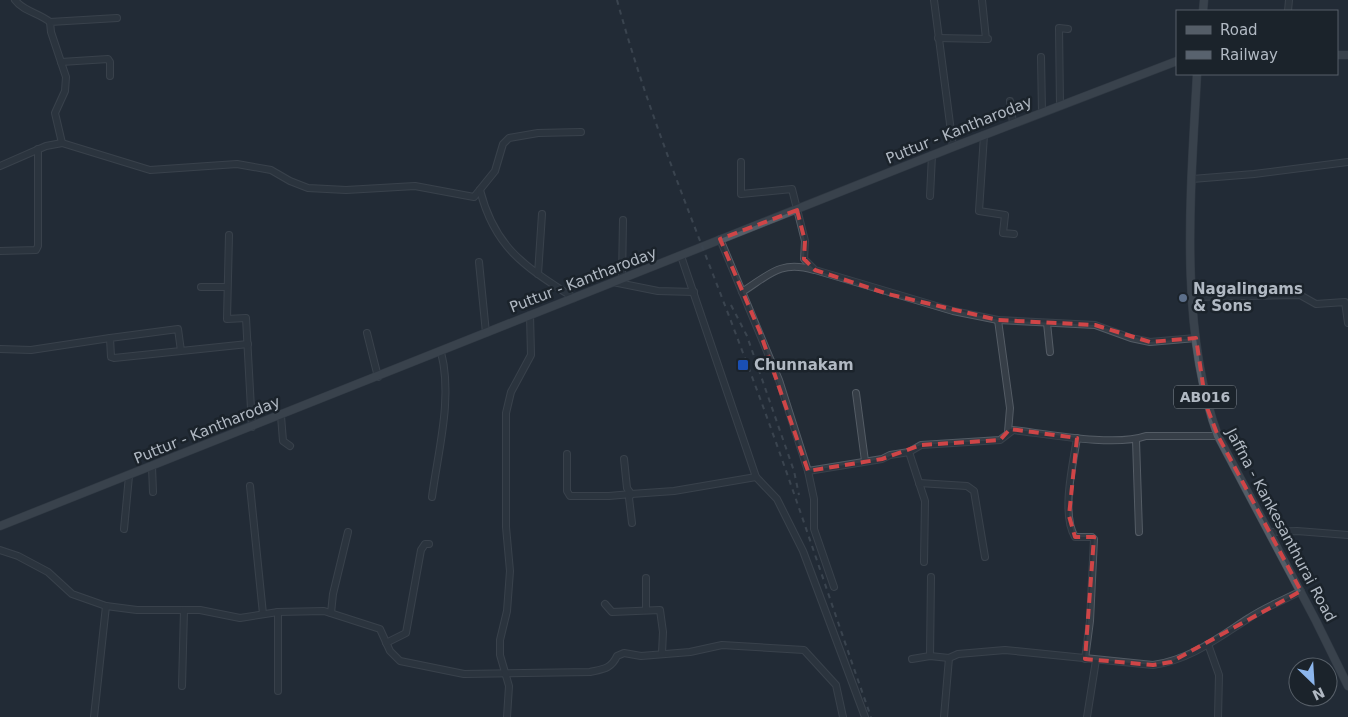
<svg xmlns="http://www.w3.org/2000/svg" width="1348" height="717" viewBox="0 0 1348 717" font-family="'DejaVu Sans',sans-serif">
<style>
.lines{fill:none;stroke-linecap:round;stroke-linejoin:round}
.minor-casing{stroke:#545c65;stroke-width:8}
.major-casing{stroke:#3f4750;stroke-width:9}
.minor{stroke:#363e47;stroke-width:6}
.major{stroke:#545d67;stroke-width:8}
.rail{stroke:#58626e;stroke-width:2;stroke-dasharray:5 5;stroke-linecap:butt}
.marked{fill:none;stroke:#cf4547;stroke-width:4;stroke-dasharray:10 6;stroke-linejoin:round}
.service-dot{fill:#5c6f8a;stroke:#1b232b;stroke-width:2}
.transit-dot{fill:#1a4fb4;stroke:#1b232b;stroke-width:2}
.labels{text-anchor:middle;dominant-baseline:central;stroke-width:5;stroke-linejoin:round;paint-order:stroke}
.shield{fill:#1b232b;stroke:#848c95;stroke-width:1}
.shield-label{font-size:14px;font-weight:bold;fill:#b1b9c3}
.street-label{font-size:15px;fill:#b1b9c3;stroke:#1b232b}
.poi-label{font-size:15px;font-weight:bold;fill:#b1b9c3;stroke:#1b232b;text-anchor:start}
</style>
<rect width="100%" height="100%" fill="#232c36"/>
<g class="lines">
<defs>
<g id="minor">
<path d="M15,0C23,11 39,13 50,22"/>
<path d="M934,0L953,147"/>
<path d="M982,0L986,39"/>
<path d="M1288,11L1289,0"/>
<path d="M938,38L988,39"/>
<path d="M1041,57L1042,112"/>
<path d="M61,62L108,59L110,62V76"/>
<path d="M1010,101L1013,123"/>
<path d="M1060,105L1059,28L1068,29"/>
<path d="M984,135L979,211L1005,215L1003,233L1014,234"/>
<path d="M62,143L55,113L65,91L66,77L51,32L50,22L117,18"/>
<path d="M741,162V194L792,189L805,241L804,259L815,270L953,311L998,320L1095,325L1131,338L1150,342L1196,338"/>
<path d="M0,166L46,146L62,143L150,170L237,164L271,170L290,181L308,188L346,190L415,186L474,197L495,171L503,144L509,138L538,133L581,132"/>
<path d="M1192,179L1254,174L1348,162"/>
<path d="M480,190C495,249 526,267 574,298"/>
<path d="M930,196L932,155"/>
<path d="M229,235L227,319L246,318L252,427"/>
<path d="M720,239L779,380L808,471L814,499V529L834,587"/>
<path d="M0,251L36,250L38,246V149"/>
<path d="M681,256L756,477L777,499L803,551L865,717"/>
<path d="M479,262L486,333"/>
<path d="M538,274L542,214"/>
<path d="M622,279L623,220"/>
<path d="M613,282L658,291L694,292"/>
<path d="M201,287H227"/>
<path d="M742,292C769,275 780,260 814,270"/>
<path d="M1193,297L1300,295L1316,304L1345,302L1348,323"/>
<path d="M998,320L1010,408L1008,432"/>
<path d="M1047,323L1050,352"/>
<path d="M367,333L378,377"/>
<path d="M0,349L31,350L110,338"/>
<path d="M181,351L178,329L110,338L111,357L114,358L248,344"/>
<path d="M856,393L865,461"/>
<path d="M281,416L283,441L290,446"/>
<path d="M1077,438C1073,464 1061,514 1075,537H1092L1094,539L1090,621L1085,659"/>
<path d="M1136,440L1139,532"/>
<path d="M909,452L925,501L924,562"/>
<path d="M567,454V491L570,496H609L631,494L629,498L632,523"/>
<path d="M624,459L627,488L631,494L674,491L756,477"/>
<path d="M152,467L153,492"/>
<path d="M808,471L882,459L890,455L909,452L921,445L1000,440L1013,430C1047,434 1115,447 1146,436H1218"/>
<path d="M919,483L967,486L974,491L985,557"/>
<path d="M250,486L263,614"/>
<path d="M432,497C438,451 453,398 441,352"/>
<path d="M124,529L129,476"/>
<path d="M1270,532L1297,531L1348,535"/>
<path d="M0,550L18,556L48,572L72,594L106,606L137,610H200L240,618L278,612L324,611L380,629L390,651L400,661L464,674L590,672C603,669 611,669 617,656L624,653L641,656L690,652L722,645L804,650L836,685L843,717"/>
<path d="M605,604L612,612L660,610L663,632L662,653"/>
<path d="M646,610V578"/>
<path d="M331,613L333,594L348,532"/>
<path d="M386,643L406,633L421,550L425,544H429"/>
<path d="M1208,644L1219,675L1218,717"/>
<path d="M930,656L931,577"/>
<path d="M912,659L930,656L949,658"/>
<path d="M182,686L184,610"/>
<path d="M278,691V612"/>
<path d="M94,717L106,606"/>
<path d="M507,717L509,686L500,655V640L507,611L510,571L506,527V413L511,392L531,355L530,315"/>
<path d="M944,717L949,658L958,654L1005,650L1153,665C1190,660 1219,637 1249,618C1265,607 1284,600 1301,591"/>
<path d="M1087,717L1096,660"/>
</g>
<g id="major">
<path d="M1203,11L1204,0"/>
<path d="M1337,55H1348"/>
<path d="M1197,74C1191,188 1178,327 1218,436L1316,621L1348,686"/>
<path d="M0,526L953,147L1177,61"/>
</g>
</defs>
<use href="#minor" class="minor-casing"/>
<use href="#major" class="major-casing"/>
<use href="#minor" class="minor"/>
<use href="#major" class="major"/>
<g class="rail">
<path d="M617,0C650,121 699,235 743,353C789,473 828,596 871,717"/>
<path d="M731,305L747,336L794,471L799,495"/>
</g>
</g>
<path d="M0 0H1348V717H0ZM797,210L805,241L804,259L815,270L888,294L998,320L1095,325L1150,342L1196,338L1206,405L1218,436L1301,591L1171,662L1153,665L1085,659L1094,537H1075L1069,516L1077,438L1010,429L1000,440L921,445L882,459L808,471L760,332L720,239Z" fill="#232c36" fill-opacity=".55" fill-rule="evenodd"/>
<path class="marked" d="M797,210L805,241L804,259L815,270L888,294L998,320L1095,325L1150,342L1196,338L1206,405L1218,436L1301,591L1171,662L1153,665L1085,659L1094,537H1075L1069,516L1077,438L1010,429L1000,440L921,445L882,459L808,471L760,332L720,239Z"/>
<circle class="service-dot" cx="1183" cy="298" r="5"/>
<rect class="transit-dot" x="737" y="359" width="12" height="12" rx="2.5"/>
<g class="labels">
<rect class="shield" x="1174" y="385.5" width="62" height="23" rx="4"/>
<g class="shield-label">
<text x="1205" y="397">AB016</text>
</g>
<g class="street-label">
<text transform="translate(959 130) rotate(-22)">Puttur - Kantharoday</text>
<text transform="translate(583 280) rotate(-21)">Puttur - Kantharoday</text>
<text transform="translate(207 430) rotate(-22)">Puttur - Kantharoday</text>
<text transform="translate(1281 525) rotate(62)">Jaffna - Kankesanthurai Road</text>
</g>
<g class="poi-label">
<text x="1193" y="289">Nagalingams<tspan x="1193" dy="17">&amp; Sons</tspan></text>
<text x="754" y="365">Chunnakam</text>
</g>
</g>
<rect x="1176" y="10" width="162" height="65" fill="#1b232b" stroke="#575f68"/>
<rect x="1186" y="26" width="25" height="8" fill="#545d67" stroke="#575f68"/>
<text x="1220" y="35" font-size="15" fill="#b1b9c3">Road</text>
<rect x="1186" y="51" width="25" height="8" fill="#58626e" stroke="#575f68"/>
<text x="1220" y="60" font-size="15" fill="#b1b9c3">Railway</text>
<g transform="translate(1313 682) rotate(155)"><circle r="24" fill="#1b232b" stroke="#575f68"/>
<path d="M0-4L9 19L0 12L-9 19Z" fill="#8cb6ed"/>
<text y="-8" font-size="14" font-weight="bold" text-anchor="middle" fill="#b1b9c3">N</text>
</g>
</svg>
